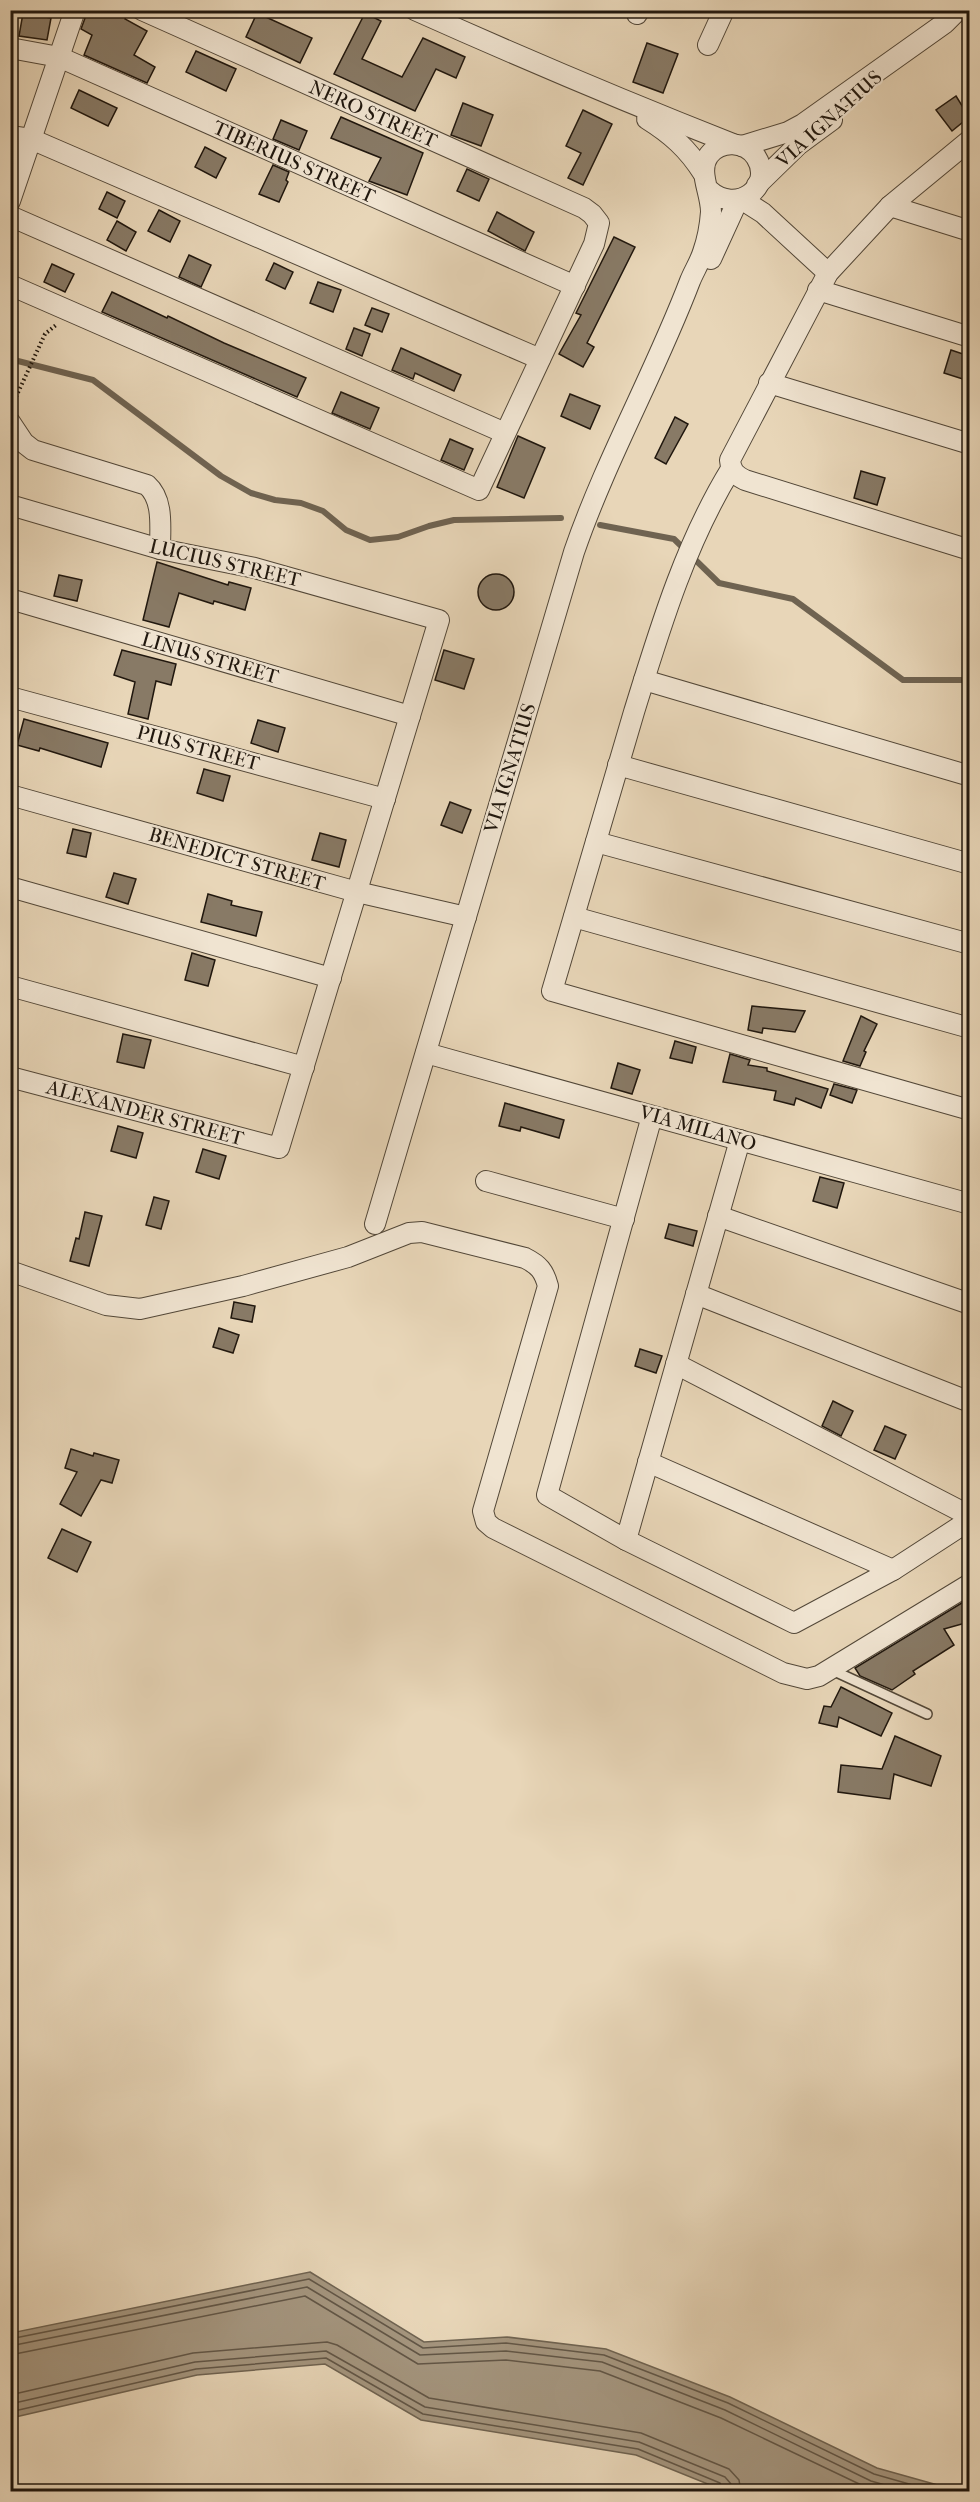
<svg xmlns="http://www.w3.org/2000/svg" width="980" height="2502" viewBox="0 0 980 2502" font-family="'IM FELL French Canon',serif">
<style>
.water{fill:#a4957e;stroke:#6f6351;stroke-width:1.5}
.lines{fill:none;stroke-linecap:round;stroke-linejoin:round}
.shore{stroke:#625646;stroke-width:1.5}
.stream{stroke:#6f6351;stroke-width:6}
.building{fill:#887a66;stroke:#20170e;stroke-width:1.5}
.service-casing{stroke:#524738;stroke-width:12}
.minor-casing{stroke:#524738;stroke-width:22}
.path{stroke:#20170e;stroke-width:4;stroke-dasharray:1.5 3;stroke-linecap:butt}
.service{stroke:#f0e4d1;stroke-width:9}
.minor{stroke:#f0e4d1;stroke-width:20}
.labels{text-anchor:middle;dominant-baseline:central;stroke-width:4.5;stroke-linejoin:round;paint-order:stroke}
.street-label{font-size:20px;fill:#20170e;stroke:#f0e4d1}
</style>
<rect width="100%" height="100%" fill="#e8d6b8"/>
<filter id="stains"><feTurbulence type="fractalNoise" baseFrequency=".00333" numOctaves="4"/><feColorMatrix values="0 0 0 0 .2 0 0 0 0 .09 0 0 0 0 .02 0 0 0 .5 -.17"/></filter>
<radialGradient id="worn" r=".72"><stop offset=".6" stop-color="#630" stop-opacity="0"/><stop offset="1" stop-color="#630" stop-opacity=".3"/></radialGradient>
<path class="water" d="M310,2272L424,2342L507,2337L606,2349L730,2397L877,2468L959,2491H725L636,2455L421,2420L325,2364L197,2375L11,2418V2333Z"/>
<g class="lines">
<g class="shore">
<path d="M10,2339L309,2279L423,2348L506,2343L604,2355L728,2403L874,2474L937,2492"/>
<path d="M10,2346L307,2287L420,2355L506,2351L602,2362L725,2410L871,2481L909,2492"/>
<path d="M10,2355L305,2296L418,2364L506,2360L600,2371L721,2418L876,2492"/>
<path d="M10,2395L193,2353L327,2342L337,2345L429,2398L641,2433L729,2469L739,2480L741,2492"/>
<path d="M10,2404L195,2362L326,2351L425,2407L639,2442L725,2477L731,2484L732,2492"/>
<path d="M10,2412L196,2369L326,2358L423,2414L638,2449L720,2483L724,2492"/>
</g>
<g class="stream">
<path d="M10,359L93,380L221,476L251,493L275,500L301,503L323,511L346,530L370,540L398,537L429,526L454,520L561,518"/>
<path d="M600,525L674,539L719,583L793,599L903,680H970"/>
</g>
</g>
<g class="building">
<path d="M88,10H129L125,19L147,31L134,55L155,67L147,83L84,55L92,35L81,29Z"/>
<path d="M23,13L51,18L47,40L19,36Z"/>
<path d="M257,13L312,38L300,63L246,37Z"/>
<path d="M365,13L381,21L362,59L402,77L423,38L465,57L456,78L436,69L415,111L334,74Z"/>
<path d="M647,43L678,54L663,93L633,82Z"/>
<path d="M196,51L236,69L226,91L186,72Z"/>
<path d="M79,90L117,108L108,126L71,108Z"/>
<path d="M956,96L969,117L952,131L936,110Z"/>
<path d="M463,103L493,115L481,146L451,135Z"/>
<path d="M583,110L612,124L583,185L568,178L581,153L566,146Z"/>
<path d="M341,117L423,153L407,195L369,181L381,158L331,138Z"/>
<path d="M281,120L307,131L299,150L273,139Z"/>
<path d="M205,147L226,158L216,178L195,167Z"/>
<path d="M273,165L289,172L286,180L288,182L279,202L259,194Z"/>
<path d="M467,169L489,179L479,201L457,191Z"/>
<path d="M107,192L125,201L117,218L99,209Z"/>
<path d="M159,210L180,221L170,242L148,231Z"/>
<path d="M497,212L534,232L525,251L488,231Z"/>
<path d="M117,221L136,232L126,251L107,240Z"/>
<path d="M614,237L635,247L587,343L594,347L583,367L559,354L581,315L576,313Z"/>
<path d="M189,255L211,265L201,287L179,277Z"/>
<path d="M274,263L293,272L285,289L266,280Z"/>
<path d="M52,264L74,274L65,292L44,282Z"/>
<path d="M318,282L341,290L333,312L310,303Z"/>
<path d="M112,292L167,318L168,316L224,343L306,378L297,397L102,312Z"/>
<path d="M372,308L389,314L382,332L365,325Z"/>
<path d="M354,328L370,334L362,356L346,349Z"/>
<path d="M401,348L461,375L454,391L415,373L413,379L392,370Z"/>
<path d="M951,350L969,356V381L944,373Z"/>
<path d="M341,392L379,408L370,429L332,413Z"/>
<path d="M570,394L600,406L590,429L561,416Z"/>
<path d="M675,417L688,424L666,464L655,458Z"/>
<path d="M518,436L545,448L524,498L497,487Z"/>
<path d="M450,439L473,449L464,470L441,460Z"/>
<path d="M861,471L885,478L877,505L854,498Z"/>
<path d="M157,562L228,585L229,582L251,588L245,610L214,601L213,604L179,593L169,627L143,620Z"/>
<circle cx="496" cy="592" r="18"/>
<path d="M59,575L82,580L77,601L54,596Z"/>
<path d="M122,650L176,664L171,685L156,681L148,719L128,714L135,682L114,675Z"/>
<path d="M444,650L474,659L464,689L435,680Z"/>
<path d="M24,719L108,743L101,767L40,748L39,751L17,745Z"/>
<path d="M258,720L285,728L278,752L251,743Z"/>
<path d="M204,769L230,776L223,801L197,793Z"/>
<path d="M450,802L471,810L462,833L441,825Z"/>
<path d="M73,829L91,833L86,857L67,853Z"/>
<path d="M320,833L346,840L339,867L312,860Z"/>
<path d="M114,873L136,879L128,904L106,897Z"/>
<path d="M208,894L232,901L231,905L262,912L256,936L201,922Z"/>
<path d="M192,953L215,960L208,986L185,980Z"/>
<path d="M752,1006L805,1011L795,1032L763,1028L762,1033L748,1030Z"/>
<path d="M861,1016L877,1024L864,1051L866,1052L860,1066L843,1061Z"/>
<path d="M123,1034L151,1040L144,1068L117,1062Z"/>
<path d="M675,1041L696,1047L692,1063L670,1058Z"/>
<path d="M730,1054L750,1060L748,1065L767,1068V1071L828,1089L821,1108L796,1098L794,1105L774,1100L776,1091L723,1082Z"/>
<path d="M618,1063L640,1070L632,1094L611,1088Z"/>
<path d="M834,1084L857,1090L852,1103L830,1095Z"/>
<path d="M505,1103L564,1120L559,1138L521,1127L520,1131L499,1126Z"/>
<path d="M118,1126L143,1133L136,1158L111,1151Z"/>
<path d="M203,1149L226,1156L219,1179L196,1172Z"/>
<path d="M820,1177L844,1183L837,1208L813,1201Z"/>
<path d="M154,1197L169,1201L161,1229L146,1225Z"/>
<path d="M85,1212L102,1216L89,1266L70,1261L76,1238L79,1239Z"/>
<path d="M669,1224L697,1231L693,1246L665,1238Z"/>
<path d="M234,1302L255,1306L252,1322L231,1318Z"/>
<path d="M219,1328L239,1335L233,1353L213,1347Z"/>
<path d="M640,1349L662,1356L656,1373L635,1366Z"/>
<path d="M833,1401L853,1411L841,1436L822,1426Z"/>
<path d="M885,1426L906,1435L895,1459L874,1450Z"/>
<path d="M71,1449L93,1456L94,1453L119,1460L112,1483L101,1480L81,1516L60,1504L77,1472L65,1468Z"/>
<path d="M62,1529L91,1542L77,1572L48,1558Z"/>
<path d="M965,1601L969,1622L944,1629L954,1645L913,1671L915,1674L892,1690L860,1676L855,1668Z"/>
<path d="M841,1687L892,1713L881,1736L839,1717L837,1727L819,1723L824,1706L831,1707Z"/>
<path d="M895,1736L941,1756L931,1786L894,1774L890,1799L838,1792L841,1765L882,1769Z"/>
</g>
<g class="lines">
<defs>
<path id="service" d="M832,1670L927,1714"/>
<g id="minor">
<path d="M415,10C520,57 626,102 733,144"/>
<path d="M637,14L639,10"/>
<path d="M708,45L724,10"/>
<path d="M10,48L59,57L575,286"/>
<path d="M647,119C671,134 688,149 703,173"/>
<path d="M10,136L31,139L540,359"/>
<path d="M970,140L890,206L828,273L730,460C731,471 735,475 745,480L970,550"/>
<path d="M742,146L788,132L803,124L945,23L958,10"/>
<path d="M757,185L798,145L832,120"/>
<path d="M741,199L763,213L828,273"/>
<path d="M10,201L75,10"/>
<path d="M890,206L970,231"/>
<path d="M10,216L505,433"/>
<path d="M711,259L738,200"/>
<path d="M10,285L479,490L594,244L599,223L592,214L584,208L142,10"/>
<path d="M818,290L970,337"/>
<path d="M769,383L970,444"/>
<path d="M10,422L24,443L33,450L147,485C164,500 160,528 160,549"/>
<path d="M731,469C685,544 660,628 634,712C606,805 579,898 552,991L970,1110"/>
<path d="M10,505L160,549L255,568L439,620L279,1148L10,1077"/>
<path d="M10,599L410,716"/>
<path d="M644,680L970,776"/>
<path d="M10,697L385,799"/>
<path d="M618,765L970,864"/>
<path d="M10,795L357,892L466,917"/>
<path d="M596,842L970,944"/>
<path d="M10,887L331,978"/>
<path d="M574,917L970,1028"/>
<path d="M10,986L304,1067"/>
<path d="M426,1053L970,1204"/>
<path d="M652,1116L547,1495L626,1540L794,1623L893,1570L970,1520"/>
<path d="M486,1181L624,1219"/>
<path d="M718,1216L970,1304"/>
<path d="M375,1224L574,552C606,459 655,373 690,281C694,271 700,262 703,252C708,238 710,226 711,212C711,192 697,171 709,155C721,140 745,141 756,157C775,187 736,215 709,190"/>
<path d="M10,1271L106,1305L140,1309L243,1286L348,1257L409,1233L422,1232L525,1258C539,1265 544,1271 548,1286L483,1511L486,1522L493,1528L783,1673L807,1679L819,1676L970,1584"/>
<path d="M696,1294L970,1402"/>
<path d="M676,1364L970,1516"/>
<path d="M648,1462L893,1570"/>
<path d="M626,1540L740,1140"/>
</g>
</defs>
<use href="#service" class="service-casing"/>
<use href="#minor" class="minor-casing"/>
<path class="path" d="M10,403L15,399L45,334L56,325"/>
<use href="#service" class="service"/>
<use href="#minor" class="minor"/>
</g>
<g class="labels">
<g class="street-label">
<text transform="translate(373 114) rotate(24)">NERO STREET</text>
<text transform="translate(829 119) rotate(-42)">VIA IGNATIUS</text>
<text transform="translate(294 162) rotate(24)">TIBERIUS STREET</text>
<text transform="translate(225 563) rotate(13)">LUCIUS STREET</text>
<text transform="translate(210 658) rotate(16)">LINUS STREET</text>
<text transform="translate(198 748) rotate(15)">PIUS STREET</text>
<text transform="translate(510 768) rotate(-73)">VIA IGNATIUS</text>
<text transform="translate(237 859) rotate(16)">BENEDICT STREET</text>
<text transform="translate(145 1113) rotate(15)">ALEXANDER STREET</text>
<text transform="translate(698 1128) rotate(16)">VIA MILANO</text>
</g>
</g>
<rect width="980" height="2502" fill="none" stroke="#e8d6b8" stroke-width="36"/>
<rect x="12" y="12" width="956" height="2478" fill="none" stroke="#20170e" stroke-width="3"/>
<rect x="18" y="18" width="944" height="2466" fill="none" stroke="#20170e" stroke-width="1.5"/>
<rect width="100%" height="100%" filter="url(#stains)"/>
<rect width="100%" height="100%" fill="url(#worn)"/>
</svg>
